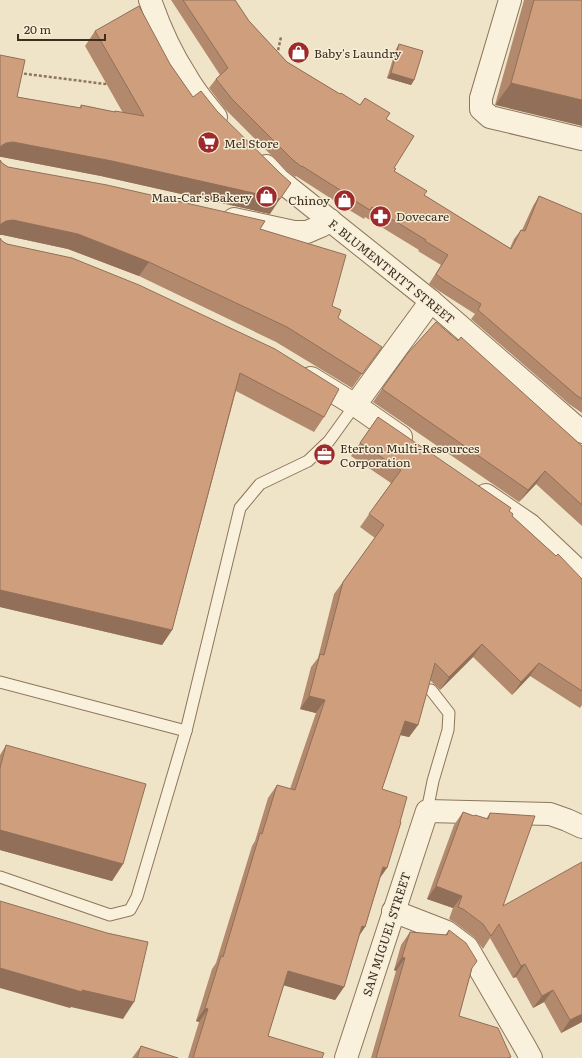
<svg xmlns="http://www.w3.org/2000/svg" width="582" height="1058" viewBox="0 0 582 1058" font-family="Literata,serif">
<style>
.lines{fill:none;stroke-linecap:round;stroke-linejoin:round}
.service-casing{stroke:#8d765c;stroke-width:13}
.minor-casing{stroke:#8d765c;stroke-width:24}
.tertiary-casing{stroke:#8d765c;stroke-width:24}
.path{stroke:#8d765c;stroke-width:2.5;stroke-dasharray:3 2;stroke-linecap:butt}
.service{stroke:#faf1dc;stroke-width:11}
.minor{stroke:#faf1dc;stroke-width:22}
.tertiary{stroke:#faf1dc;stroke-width:22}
.wall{fill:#b2896c}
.shaded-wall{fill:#916f58}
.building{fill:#cf9f7d;stroke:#916f58}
.labels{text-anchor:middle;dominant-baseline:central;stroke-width:3;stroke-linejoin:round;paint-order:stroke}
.poi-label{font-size:12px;fill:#3d2e20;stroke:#f7eed8;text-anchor:start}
.street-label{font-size:12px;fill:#3d2e20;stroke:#f7eed8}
</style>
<rect width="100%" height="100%" fill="#f0e4c8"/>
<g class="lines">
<defs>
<g id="service">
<path d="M0,682L186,731"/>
<path d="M427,811L433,781L448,730L449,713L431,690"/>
<path d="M0,877L110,915L130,910L137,897L186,731L240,508L260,484L308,461L329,441L355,405"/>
</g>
<g id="minor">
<path d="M510,0L481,98V109L490,117L582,139"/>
<path d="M234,219L294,232H307L321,226L330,220"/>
<path d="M311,378L355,405L401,437"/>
<path d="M355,405L431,301"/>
<path d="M486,495L530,525L582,574"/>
<path d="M393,911L447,932L467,947L525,1047L531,1058"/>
<path d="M346,1058L427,811L550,814L567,820L582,827"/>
</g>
<g id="tertiary">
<path d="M150,0C159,26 171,53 186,76C194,91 205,104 216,117"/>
<path d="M266,166L278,179L431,301L582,432"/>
</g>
</defs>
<use href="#service" class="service-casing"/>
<use href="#minor" class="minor-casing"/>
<use href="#tertiary" class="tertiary-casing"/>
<g class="path">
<path d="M277,55L281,37"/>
<path d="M19,73L105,84L109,82"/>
</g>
<use href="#service" class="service"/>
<use href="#minor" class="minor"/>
<use href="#tertiary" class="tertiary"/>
</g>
<g class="wall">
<path d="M171,0H235L249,21L287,62L340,94L360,105L365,98L386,119L394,171L424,195L510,248L514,239L521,230H522L533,206L539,196L582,214V413L569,404L471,319L475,314L436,289L429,284L441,265L418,251L419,250L365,217L364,219L341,205L296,176L295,177L286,170L225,109L209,88L216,79L220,75L173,3Z"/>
<path d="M524,0H582L495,105Z"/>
<path d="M95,31L170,64L270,214L101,176L2,157L17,97L80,108L81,105L114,112L115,111L123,113L85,46Z"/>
<path d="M399,44L414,80L411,85L387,78L396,49Z"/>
<path d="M0,160L2,163L8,167L260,229L332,306L338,318L371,361L352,388L276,342L139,276L68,249L3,235H0Z"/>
<path d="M0,238L2,241L324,417L314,432L236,391L172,630L162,645L0,607Z"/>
<path d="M458,341L582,446V526L536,484L519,502L373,402L382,389Z"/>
<path d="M378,417L509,511L512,516L556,556L582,579V705L580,708L530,676L512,695L473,657L440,690L430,680L418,725L409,737L400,735L382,789L380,879L365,927L359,936L344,987L335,1000L284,985L268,1036L322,1058H188L199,1022L196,1021L212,969L216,963L252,846L255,841L268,798L277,785L290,789L316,713L300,709L311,667L318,658L334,594L375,538L360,527L391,483L351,456Z"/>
<path d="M6,745L123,864L112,881L0,850V755Z"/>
<path d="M463,812L474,816L486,819L490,813L503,906L582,1022L561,1033L544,1002L533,1008L516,977L513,978L490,938L483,949L474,937L454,922L449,919L453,908L427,899L454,825Z"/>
<path d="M449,930L472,968L459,1016L510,1058H371L396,971L394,970L401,945L410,932L445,935Z"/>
<path d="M141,1046L178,1058H132Z"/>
</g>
<g class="shaded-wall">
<path d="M391,73L414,80L411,85L387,78Z"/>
<path d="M511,83L582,100V126L495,105Z"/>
<path d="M13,142L112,161L280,199L270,214L101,176L2,157H0V147L1,146L6,143Z"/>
<path d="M13,220L78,234L149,262L139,276L68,249L3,235H0V225L1,224L6,221Z"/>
<path d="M545,471L536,484L519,502L528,490Z"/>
<path d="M0,590L172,630L162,645L0,607Z"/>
<path d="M482,644L473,657L440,690L449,677Z"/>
<path d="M539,663L530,676L512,695L521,682Z"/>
<path d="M309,696L325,700L316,713L300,709Z"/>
<path d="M405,721L418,725L409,737L396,734Z"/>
<path d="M0,830L123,864L112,881L0,850Z"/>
<path d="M383,867L387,868L378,881Z"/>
<path d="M436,886L462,896L453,908L427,899Z"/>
<path d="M362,926L365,927L356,940Z"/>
<path d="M402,957L405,958L396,971L394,970Z"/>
<path d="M525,964L516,977L513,978L521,966Z"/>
<path d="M0,968L134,1002L123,1019L71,1007L70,1008L0,988Z"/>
<path d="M288,971L344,987L335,1000L279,984Z"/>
<path d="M553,990L544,1002L533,1008L542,996Z"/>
<path d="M205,1008L208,1009L199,1022L196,1021Z"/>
<path d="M582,1014V1022L561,1033L570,1020Z"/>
</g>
<g class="building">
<path d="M183,0H235L249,21L287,62L340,94L341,93L360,105L365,98L390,113L386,119L414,136L394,168L396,169L394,171L427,191L424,195L511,249L521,230L525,231L539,196L582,214V399L576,395L478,310L481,304L442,279L436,274L448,255L425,241L426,240L372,207L370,210L347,196L348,195L302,166V167L293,160L232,99L216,79L228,68Z"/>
<path d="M534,0H582V100L511,83Z"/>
<path d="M139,6L170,64L193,97L201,91L217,111L280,173L291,183L280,199L112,161L13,142L6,143L1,146L0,148V55L25,60L17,97L81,108V105L115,112V111L144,116L95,31Z"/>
<path d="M399,44L423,51L414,80L391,73Z"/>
<path d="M0,160L2,163L8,167L107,185L265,221L260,229L346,255L332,306L341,310L338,318L382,347L362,374L287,327L149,262L78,234L13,220L6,221L1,224L0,226Z"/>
<path d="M0,238L2,241L7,244L72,258L139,285L275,349L339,389L324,417L240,373L172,630L0,590Z"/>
<path d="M436,322L458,341L461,337L582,446V505L545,471L528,490L382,389L407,354Z"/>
<path d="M378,417L511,508L509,511L513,514L512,516L556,556L558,554L582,579V691L539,663L521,682L482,644L449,677L435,663L418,725L405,721L382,789L407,797L400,822H401L387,868L383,867L365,927L362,926L344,987L288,971L268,1036L324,1053L322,1058H193L208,1009L205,1008L221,956L223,957L260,833L262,834L277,785L295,790L325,700L309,696L320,654L324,655L343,582L384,525L369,514L401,470L360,443Z"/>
<path d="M6,745L146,784L123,864L0,830V768Z"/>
<path d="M463,812L474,816L475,815L488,819L490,813L535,816L503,906L582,862V1014L570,1020L553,990L542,996L525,964L521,966L499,924L491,936L483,924L463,909L458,907L462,896L436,886Z"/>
<path d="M0,901L107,933L148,942L134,1002L82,990V992L0,968Z"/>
<path d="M449,930L466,943L477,961L472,968L459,1016L498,1028L511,1057L508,1058H376L405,958L402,957L410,932L447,935Z"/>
<path d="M141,1046L178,1058H137Z"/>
</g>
<defs>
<symbol id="shop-disc" viewBox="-11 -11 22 22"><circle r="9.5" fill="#9e2a2b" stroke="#f7eed8"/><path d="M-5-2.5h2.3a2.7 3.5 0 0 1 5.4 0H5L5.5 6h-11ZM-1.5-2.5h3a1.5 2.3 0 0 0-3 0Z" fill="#fff"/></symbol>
<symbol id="supermarket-disc" viewBox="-11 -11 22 22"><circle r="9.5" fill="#9e2a2b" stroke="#f7eed8"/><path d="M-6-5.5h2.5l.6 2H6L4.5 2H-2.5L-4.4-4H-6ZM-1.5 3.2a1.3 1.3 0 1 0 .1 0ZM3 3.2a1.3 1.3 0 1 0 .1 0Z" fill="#fff"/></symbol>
<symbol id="pharmacy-disc" viewBox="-11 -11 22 22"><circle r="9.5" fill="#9e2a2b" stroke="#f7eed8"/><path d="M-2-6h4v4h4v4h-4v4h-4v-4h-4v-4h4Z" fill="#fff"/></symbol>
<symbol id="office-disc" viewBox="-11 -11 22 22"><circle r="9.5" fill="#9e2a2b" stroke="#f7eed8"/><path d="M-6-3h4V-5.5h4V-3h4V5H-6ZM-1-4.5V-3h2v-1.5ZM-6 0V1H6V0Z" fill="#fff"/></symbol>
</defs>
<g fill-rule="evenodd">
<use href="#shop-disc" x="286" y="40" width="25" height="25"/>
<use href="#supermarket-disc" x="196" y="130" width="25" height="25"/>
<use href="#shop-disc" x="254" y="184" width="25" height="25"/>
<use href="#shop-disc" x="332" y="188" width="25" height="25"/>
<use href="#pharmacy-disc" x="368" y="204" width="25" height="25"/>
<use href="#office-disc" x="312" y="442" width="25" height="25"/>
</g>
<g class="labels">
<g class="poi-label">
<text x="314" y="53">Baby's Laundry</text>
<text x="224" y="143">Mel Store</text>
<text x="252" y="197" text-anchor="end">Mau-Car's Bakery</text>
<text x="330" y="200" text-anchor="end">Chinoy</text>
<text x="396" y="216">Dovecare</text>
<text x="340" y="448">Eterton Multi-Resources<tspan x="340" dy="14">Corporation</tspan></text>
</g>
<g class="street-label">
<text transform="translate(392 271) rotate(39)">F. BLUMENTRITT STREET</text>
<text transform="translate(386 934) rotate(-72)">SAN MIGUEL STREET</text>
</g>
</g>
<path d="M18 34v6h87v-6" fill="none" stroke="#3d2e20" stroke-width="2"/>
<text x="24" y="34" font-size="12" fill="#3d2e20" stroke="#f7eed8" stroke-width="3" paint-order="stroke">20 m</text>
</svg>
